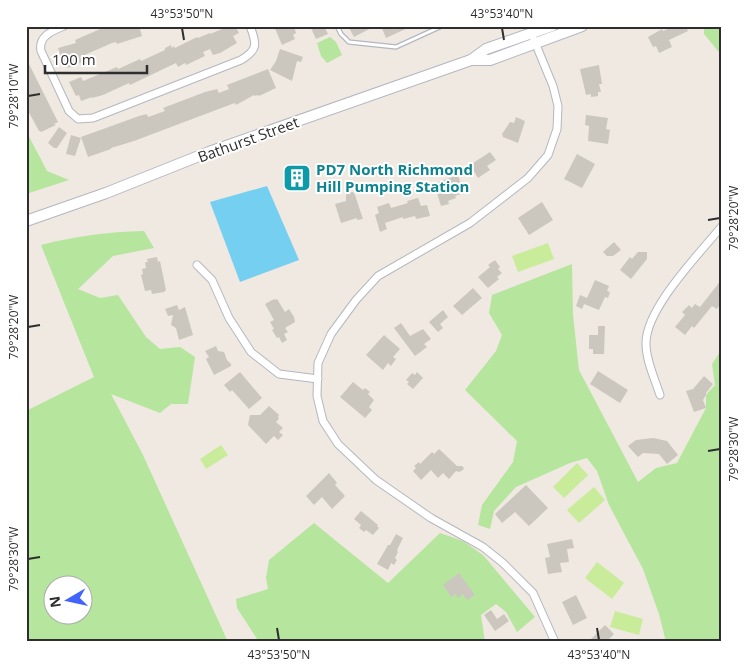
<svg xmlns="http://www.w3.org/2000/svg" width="748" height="668" viewBox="0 0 748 668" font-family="'Open Sans',sans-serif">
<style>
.green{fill:#b6e59e;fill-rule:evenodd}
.pitch{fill:#c9ec9a}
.water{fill:#75cff0}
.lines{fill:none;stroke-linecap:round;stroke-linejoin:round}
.stream{stroke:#75cff0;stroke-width:2}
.building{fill:#cbc7bf}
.service-casing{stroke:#b4b7c1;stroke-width:5.5}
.minor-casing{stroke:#b4b7c1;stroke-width:9}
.secondary-casing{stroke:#b4b7c1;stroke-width:12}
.service{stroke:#fff;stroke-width:3}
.minor{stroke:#fff;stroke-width:7}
.secondary{stroke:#fff;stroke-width:10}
.ticks{fill:none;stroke:#2e2e2e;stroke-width:2}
.labels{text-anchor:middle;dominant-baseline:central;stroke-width:4;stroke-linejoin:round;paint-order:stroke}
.street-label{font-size:15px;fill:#2e2e2e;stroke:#fff}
.culture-label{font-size:15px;font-weight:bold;fill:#0d838f;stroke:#fff;text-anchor:start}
.neatline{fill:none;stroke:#2e2e2e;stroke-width:2}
.ticks-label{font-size:12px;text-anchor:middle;fill:#2e2e2e}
</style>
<rect width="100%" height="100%" fill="#efe9e1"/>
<g class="green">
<path d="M704,26H722V53L718,51L704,34Z"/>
<path d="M330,37L336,42L342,55L327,63L321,56L317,43Z"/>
<path d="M26,131L47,171L69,180L26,194Z"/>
<path d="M144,231L154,248L113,256L78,289L100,298L118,295L146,337L160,349L180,347L195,357L188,404H171L160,413L111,394L143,455L228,642H26V411L94,377L41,245C75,236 108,232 144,231ZM52,586H82V616H52Z"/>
<path d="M572,264L573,315L579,370L638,482L656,468L677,463L706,408V395L715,385L712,364L722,349V642H666L659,614L643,569L609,505L597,471L587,458L570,463L516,487L494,511L490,529L478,525L482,505L513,462L517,441L465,390L496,351L502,335L489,313L492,295Z"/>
<path d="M314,523L388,583L440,533L463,541L483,555L535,617L517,632L506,612L496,604L481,615L485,642H259L237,608L236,599L268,589L266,578L269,560Z"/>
</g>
<g class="pitch">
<path d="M548,243L554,259L518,272L512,256Z"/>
<path d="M221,445L228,455L206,469L200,459Z"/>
<path d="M577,463L588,475L564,498L553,487Z"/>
<path d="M594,487L605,500L579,523L567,510Z"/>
<path d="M597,562L624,583L612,599L585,578Z"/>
<path d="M615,611L643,619L639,635L610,627Z"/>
</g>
<path class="water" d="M267,186L299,260L240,282L210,202Z"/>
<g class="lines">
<path class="stream" d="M722,481V482"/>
</g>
<g class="building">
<path d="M107,26H139L142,36L117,44L116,42L112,43L80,57L82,62L68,68L66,64L63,65L58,48L76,43L75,40Z"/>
<path d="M221,26H235L239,33L233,36L237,43L220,53L213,55L210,49L203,52L205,56L186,65L185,63L178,67L176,63L130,85L129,83L103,95L92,98V97L81,101L79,95L76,96L69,82L81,77L83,81L117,67L118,69L140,59L141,61L165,50V48L171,45L172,48L174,46L175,48L197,37L198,38L210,33V34L222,29Z"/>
<path d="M274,26H294L296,33L293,35L295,39L282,45Z"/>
<path d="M310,26H324L328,34L316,39Z"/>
<path d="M348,26H375L354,37Z"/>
<path d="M381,26H412L386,38Z"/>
<path d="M674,26H686L688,31L669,40L672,47L659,53L656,46L653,47L648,37L662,29L663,31Z"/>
<path d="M280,49L303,57L301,62L297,61L292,81L270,70L276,61Z"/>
<path d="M26,58L58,122L54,124L56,125L41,132L40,131H39L26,107Z"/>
<path d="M599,65L602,84H599L601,92H598V96L591,97V94L586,95L580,69Z"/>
<path d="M268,69L276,88L259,96L258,95L255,96L254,95L236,105L235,103L232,104L134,141L111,148V149L88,157L81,137L139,116L147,114L148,117L151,116L165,111L163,108L205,92L217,89L219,93L229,89L227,85Z"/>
<path d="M586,115L608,118L606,129L610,130L608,144L588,141L589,126L585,125Z"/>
<path d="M516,117L525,121L518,143L503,137L502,134L510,122L514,123Z"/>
<path d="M59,127L67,133L57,148H54L48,143Z"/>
<path d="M71,135L81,138L75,156L66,154Z"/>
<path d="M490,152L496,160L487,166L490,170L478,178L470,165Z"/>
<path d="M577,154L595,164L582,188L564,179Z"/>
<path d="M299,169L304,184L296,187L291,172Z"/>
<path d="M458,175L464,193L455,196L456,198L448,201L449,204L441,206L437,193L441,192L438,182Z"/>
<path d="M348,192H353L355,195L363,219L357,220V218L341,223L335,204L346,201V195Z"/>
<path d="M418,198L421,206L427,205L430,216L416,219L415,216L403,219V217L385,223L387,229L380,232L375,215L379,213L377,207L389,203L391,208L408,203L407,201Z"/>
<path d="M542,202L553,220L529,235L518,218Z"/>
<path d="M614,242L621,250L613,256H607L603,252Z"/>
<path d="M638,252H647V259L631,279L620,270L630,257L632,259Z"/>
<path d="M157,257L158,262L160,261L166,290L164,292L152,294L151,290L145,291L141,275L143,274L142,269L146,268L145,262H148L147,259Z"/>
<path d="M495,260L500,267L498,269L502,273L497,277L499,279L488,288L478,277L490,267L488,265Z"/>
<path d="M722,279V302L717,309L712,306L694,328L692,326L685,335L675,327L685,315L682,312L689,305L692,308L695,304L700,307Z"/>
<path d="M595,280L609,286L607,291L610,292L608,298L605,297L599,310L584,304L582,309L576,306L580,295L587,298Z"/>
<path d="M473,288L482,298L462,315L453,306Z"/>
<path d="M274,299L275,300L277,299L285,312L289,309L294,317L295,322L285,328L288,332L284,334L287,340L282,343L279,337L277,338L272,330L274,329L270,322L274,320L265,304Z"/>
<path d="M177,305L179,310L185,307L193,335L179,340L176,328L171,325L173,315L168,316L165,309Z"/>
<path d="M443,310L448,317L440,324L443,328L438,332L429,322Z"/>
<path d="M401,323L410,336L423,329L431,339L424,344L427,347L415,356L394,328Z"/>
<path d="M598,326H605L604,354H593V349H589V335H598Z"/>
<path d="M384,335L400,349L393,357L396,359L391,366L388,363L383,370L366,355Z"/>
<path d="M216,346L218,351L224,352L227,360L231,364V366L214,375L206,359L209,357L205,351Z"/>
<path d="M598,371L628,390L620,403L590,384Z"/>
<path d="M240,372L262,398L249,409L232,390L230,392L224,385Z"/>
<path d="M417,372L423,378L413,389L407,384L409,382L406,380L412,373L415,375Z"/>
<path d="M704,376L713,384L706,393V395L703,400L706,408L694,412L686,391L693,389Z"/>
<path d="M353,382L363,390L365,388L370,392L368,394L374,400L369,407L372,410L365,418L340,397Z"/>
<path d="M269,406L279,415L278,417L279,419L276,422L283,428L279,432L283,435L278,440L274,436L266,444L248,425L250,415H260Z"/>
<path d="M653,438L667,441L678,455L667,464L659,454L643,453L638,457L628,446L636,440Z"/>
<path d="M439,449L457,466H462L464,468L463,470L459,472L456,471L449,479L443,473L438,478L431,470L421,480L413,471L416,468L414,466L419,462L420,464L432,452L434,454Z"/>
<path d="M329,473L337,483L335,485L345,496L332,509L322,497L314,505L306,496Z"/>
<path d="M526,485L548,508L529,526L515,512L502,523L495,514Z"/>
<path d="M361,511L378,525L377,526L379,528L373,535L366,530L364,532L359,528L361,525L354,519Z"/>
<path d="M396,534L403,538L397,550L398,552L395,558L397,560L394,565L391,563L388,570L377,564L388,545H390Z"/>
<path d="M572,539L574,548L567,549L569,562L560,563L562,572L548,574L545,558L550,557L547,544Z"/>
<path d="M459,573L475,595L467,600L463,594L458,598L455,594L451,597L443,585Z"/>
<path d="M576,595L587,618L573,625L562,602Z"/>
<path d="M491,610L497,619L504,614L509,621L495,631L484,615Z"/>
<path d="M605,625L614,634L609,639L611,642H588Z"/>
</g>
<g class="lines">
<defs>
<path id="service" d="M337,26L341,34L349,42L396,47L442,26"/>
<g id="minor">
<path d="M64,26C52,31 38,36 41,51L69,111L78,119L93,118L241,60C258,50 257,44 250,26"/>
<path d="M534,40L553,86L558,106L557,129L548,155L528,178L470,223L378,276L356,300L331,334L318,363L317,396L323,421L338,444L376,480L431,518L483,547L503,563L533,593L555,642"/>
<path d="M197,265L212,280L229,318L251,352L279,374L318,379"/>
<path d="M660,395C655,379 646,361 646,344C645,309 700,253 722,226"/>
</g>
<g id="secondary">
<path d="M471,60H490L582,26"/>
<path d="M26,221L106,193L209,152L471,60L486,49L552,26"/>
</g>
</defs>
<use href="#service" class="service-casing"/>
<use href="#minor" class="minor-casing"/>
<use href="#secondary" class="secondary-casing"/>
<use href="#service" class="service"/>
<use href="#minor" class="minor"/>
<use href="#secondary" class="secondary"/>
</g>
<path class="ticks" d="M182,28L184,40M502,28L504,40M28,96L40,94M708,220L720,218M28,327L40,325M708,451L720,449M28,559L40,557M277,628L279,640M597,628L599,640"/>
<defs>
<symbol id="building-square" viewBox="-11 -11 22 22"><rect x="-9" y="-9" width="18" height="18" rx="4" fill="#0f9aa8" stroke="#fff"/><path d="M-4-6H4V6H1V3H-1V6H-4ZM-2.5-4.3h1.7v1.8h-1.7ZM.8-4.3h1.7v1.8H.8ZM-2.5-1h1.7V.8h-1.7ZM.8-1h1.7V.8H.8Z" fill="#fff"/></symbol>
</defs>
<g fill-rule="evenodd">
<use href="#building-square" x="281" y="162" width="32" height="32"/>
</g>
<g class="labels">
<g class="street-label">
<text transform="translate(248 139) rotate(-20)">Bathurst Street</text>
</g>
<g class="culture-label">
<text x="316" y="169">PD7 North Richmond<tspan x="316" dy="17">Hill Pumping Station</tspan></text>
</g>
</g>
<rect width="748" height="668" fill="none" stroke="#ffffff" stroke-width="55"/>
<g transform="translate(68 600) rotate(261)"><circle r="24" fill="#ffffff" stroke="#ababab"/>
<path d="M0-4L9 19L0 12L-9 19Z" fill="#4264fb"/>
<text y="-8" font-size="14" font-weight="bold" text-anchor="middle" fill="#2e2e2e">N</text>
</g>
<path d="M45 65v8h102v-8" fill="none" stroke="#2e2e2e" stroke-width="2.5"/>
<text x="52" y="65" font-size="15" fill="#2e2e2e" stroke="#ffffff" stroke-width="4" paint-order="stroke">100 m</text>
<rect x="28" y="28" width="692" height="612" class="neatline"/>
<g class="ticks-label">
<text x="182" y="18">43°53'50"N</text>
<text x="502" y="18">43°53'40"N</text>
<text transform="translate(14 96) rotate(-90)" y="4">79°28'10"W</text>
<text transform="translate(734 218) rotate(-90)" y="4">79°28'20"W</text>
<text transform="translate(14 327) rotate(-90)" y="4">79°28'20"W</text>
<text transform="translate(734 449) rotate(-90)" y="4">79°28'30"W</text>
<text transform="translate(14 559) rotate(-90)" y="4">79°28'30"W</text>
<text x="279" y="659">43°53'50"N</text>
<text x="599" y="659">43°53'40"N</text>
</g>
</svg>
